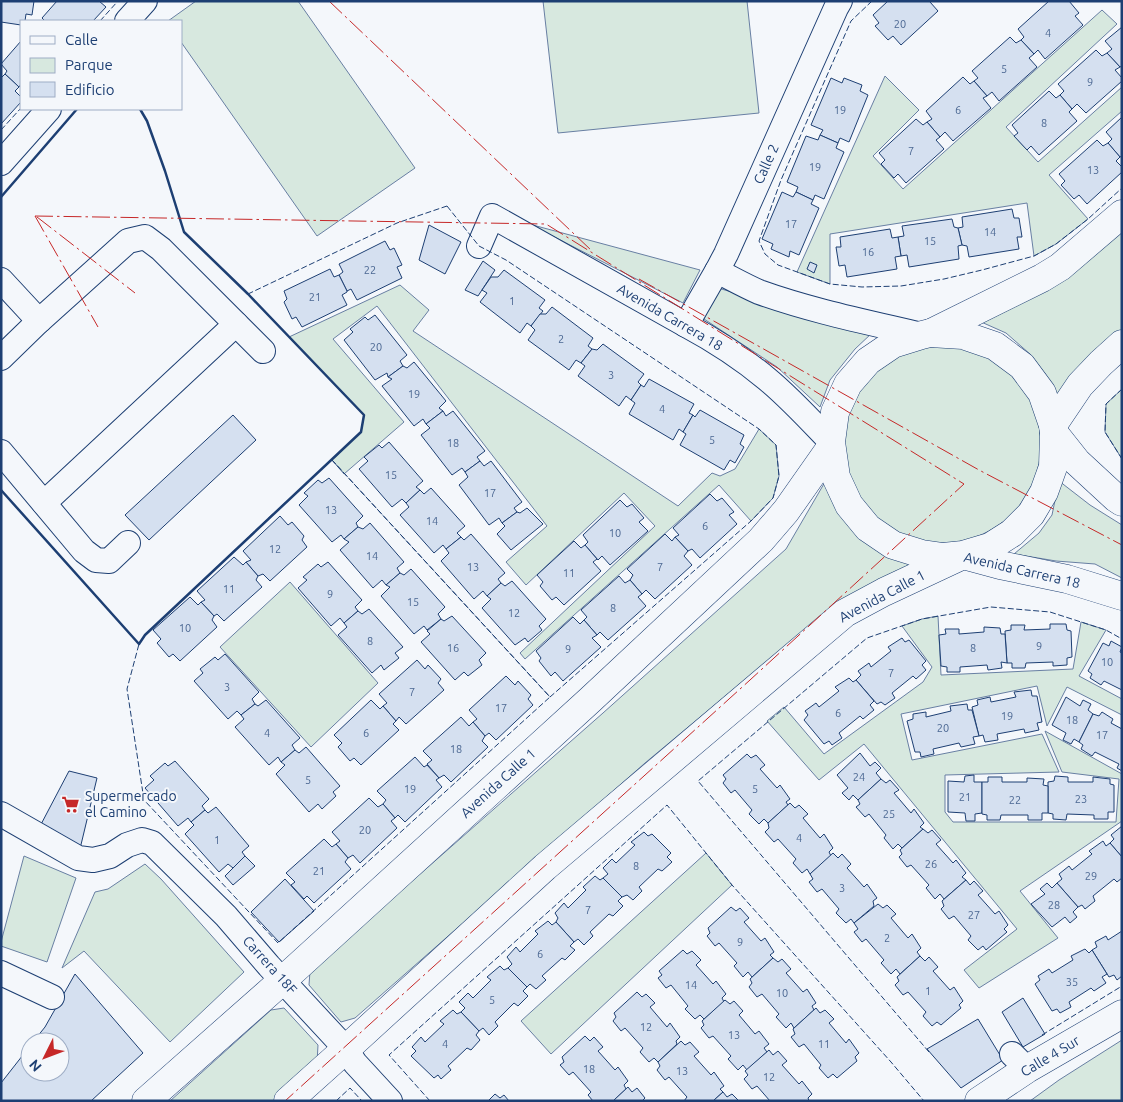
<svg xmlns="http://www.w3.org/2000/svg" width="1123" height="1102" viewBox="0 0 1123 1102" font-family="Ubuntu,sans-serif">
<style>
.green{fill:#d7e8df;stroke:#687fa3}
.building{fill:#d5e0f0;stroke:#1d3f73}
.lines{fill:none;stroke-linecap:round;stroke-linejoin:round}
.minor-casing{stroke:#1d3f73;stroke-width:26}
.major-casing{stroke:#1d3f73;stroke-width:29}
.minor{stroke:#f4f7fb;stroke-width:24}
.major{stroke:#f4f7fb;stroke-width:28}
.fence{stroke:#1d3f73;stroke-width:1;stroke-dasharray:6 2.5;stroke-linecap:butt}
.wall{stroke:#1d3f73;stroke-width:2.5}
.power{stroke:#c62828;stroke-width:1;stroke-dasharray:18 4 2.5 4;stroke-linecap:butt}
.labels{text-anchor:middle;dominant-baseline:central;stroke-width:4;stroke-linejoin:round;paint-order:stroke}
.number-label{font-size:11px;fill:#4b6792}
.street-label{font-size:14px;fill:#1d3f73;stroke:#f4f7fb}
.poi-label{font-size:14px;fill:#1d3f73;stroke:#f4f7fb;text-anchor:start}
</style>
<rect width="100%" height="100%" fill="#f4f7fb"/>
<g class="green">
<path d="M196,1H298L415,168L317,236L181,42V21H168Z"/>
<path d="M543,1H747L759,113L558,133Z"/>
<path d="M1102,10L1117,24L1006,127L1038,162L1122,87V111L1049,175L1088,219L1056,244L1034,256L1027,203L830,234V284L797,272L885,76L919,110L873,156L903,189Z"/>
<path d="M529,224L700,270L683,303Z"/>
<path d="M1122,228V334L1061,406L1046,375L1030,354L1006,333L979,321Z"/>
<path d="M400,285L429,310L413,331L678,506L712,473L720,476L735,469L759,429L776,445L779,476L773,498L751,521L719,485L525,659L520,653L655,526L624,493L526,585L506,562L547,526L377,306L333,339L404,422L344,474L332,460L361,432L364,415L289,337Z"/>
<path d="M718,288L872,333L855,349L830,380L820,407L777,367L704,319Z"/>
<circle cx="942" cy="444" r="99"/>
<path d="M1122,389V459L1105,432L1106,404Z"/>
<path d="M1059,481L1090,505L1122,525V578L1095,564L1056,561L1014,554L1039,533L1052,515Z"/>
<path d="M825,482L914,565L836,604L645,763L355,1018L341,1022L309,985L310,971L603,713L786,549Z"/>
<path d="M290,582L378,683L311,747L220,647Z"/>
<path d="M938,616L941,675L1073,669L1081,622L1106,630L1079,676L1122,699V715L1067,687L1047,726L1037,686L901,714L912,760L1042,734L1059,772L945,775V812L953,822H1116L1119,779L1062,772L1045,731L1122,774V821L1020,891L1058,938L979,988L964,970L1017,929L864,744L819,780L767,721L784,707L824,754L923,682L932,667L902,626L922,619Z"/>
<path d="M706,853L732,885L551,1054L521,1021Z"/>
<path d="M24,856L76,878L47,962L1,946V942Z"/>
<path d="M145,864L161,879L244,972L170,1042L84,951L62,968L95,892L108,889Z"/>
<path d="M284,1008L318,1045L317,1063L273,1101H170L271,1010Z"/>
<path d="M1122,1040V1101H1030L1059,1080Z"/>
</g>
<g class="building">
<path d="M1,1H34L32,15L26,14L25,21H21V25L1,22Z"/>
<path d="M57,1H99L106,7L93,21H45L42,18Z"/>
<path d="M888,1H931L930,2L938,11L901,45L893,36L888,40L875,26L879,23L873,15Z"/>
<path d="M1049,1H1069L1079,13L1075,16L1083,25L1045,59L1038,50L1034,54L1021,40L1024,37L1018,29Z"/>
<path d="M1122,27V66L1120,67L1107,53L1112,49L1105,41Z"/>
<path d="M1010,37L1016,43L1021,40L1034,54L1029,58L1037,67L999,101L992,92L987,96L974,81L978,78L972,71Z"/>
<path d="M21,41V84L19,87L5,74L7,71L1,64Z"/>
<path d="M1096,50L1102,56L1107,53L1120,67L1115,70L1122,78V81L1086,113L1077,104L1072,109L1060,95L1064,91L1058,84Z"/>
<path d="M5,74L19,87L15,91L21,97V102L1,124V78Z"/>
<path d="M963,77L970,84L974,81L987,96L983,98L991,108L953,141L945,132L940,137L927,122L932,119L926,111Z"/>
<path d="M831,78L842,83L844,78L862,85L860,91L868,95L849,142L840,138L838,143L820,135L823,130L811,125Z"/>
<path d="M1049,91L1056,98L1060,95L1072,109L1069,112L1077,121L1039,155L1031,146L1027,150L1014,136L1018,133L1012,125Z"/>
<path d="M1122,117V156L1120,157L1108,143L1112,139L1106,132Z"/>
<path d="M916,119L923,125L927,122L940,137L936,140L944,149L906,183L898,174L894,178L881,164L885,160L879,153Z"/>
<path d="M820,135L838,143L836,148L844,152L824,199L815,195L813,200L796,192L798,187L787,182L806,136L818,140Z"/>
<path d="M1097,140L1103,146L1108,143L1120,157L1116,161L1122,167V172L1087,204L1079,195L1074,199L1061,185L1065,181L1059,174Z"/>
<path d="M782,192L793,197L796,192L813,200L811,204L819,208L799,255L790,251L789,257L771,249L773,244L762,239Z"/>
<path d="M1012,209L1014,218H1019L1022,237H1017L1019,249L969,257L967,246L962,245L958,228L963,227L962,217Z"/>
<path d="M952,219L954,227L958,228L962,245L958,246L959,259L909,267L907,255L901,256L898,237L904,236L902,226Z"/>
<path d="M429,225L461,242L445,274L419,260Z"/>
<path d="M890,229L892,238L898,237L901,256L895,257L897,269L847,277L845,265L839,266L836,247H841L840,237Z"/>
<path d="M385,241L390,250L394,248L402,265L397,267L402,278L357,300L351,289L347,291L339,275L343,272L339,264Z"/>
<path d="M483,261L495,270L478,296L465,290Z"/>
<path d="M810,262L817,265L814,273L807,269Z"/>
<path d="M330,269L334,277L339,275L347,291V292L342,295L347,305L302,327L296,317L292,319L284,302L287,299L284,291Z"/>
<path d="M504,270L545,300L539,308L543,311L531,326L527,323L520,333L480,302L487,293L482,290L491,277H498Z"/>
<path d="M552,307L593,338L588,346L592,349L581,363L576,360L569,370L528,340L535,330L531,326L540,314H546Z"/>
<path d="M375,315L407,355L400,361L403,366L388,377L387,373L375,380L344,340L353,332L350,329L365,317L368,320Z"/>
<path d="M603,344L644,374L638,382L641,385L631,400L626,396L619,406L578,376L585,366L581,363L592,349L597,350Z"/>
<path d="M414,362L446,401L439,408L443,411L426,424L423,419L414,426L382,386L392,379L388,377L403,366L407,368Z"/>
<path d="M649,379L694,404L689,413L693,415L683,432L679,429L673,440L629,414L635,403L631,400L641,385L644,387Z"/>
<path d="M700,410L744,435L740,444L744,447L735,463L730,460L724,470L680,445L686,434L683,432L693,415L695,417Z"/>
<path d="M443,411L446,416L453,411L485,451L477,457L480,461L465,472L462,468L452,475L421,435L430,428L426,424Z"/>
<path d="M233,415L256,440L149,540L125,515Z"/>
<path d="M389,442L423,481L416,487L420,490L406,503L402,499L392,507L359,469L368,461L364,457L379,445L382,448Z"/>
<path d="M480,461L484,466L491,461L522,502L514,508L517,512L502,523L499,518L489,525L459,485L468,477L465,472Z"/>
<path d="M329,478L363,516L356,523L358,527L344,539L341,535L332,542L299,505L308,496L304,493L318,480L322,483Z"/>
<path d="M431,488L465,526L457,533L461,537L446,549L443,545L434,553L400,515L409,507L406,503L420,490L424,494Z"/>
<path d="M710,494L717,501L722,498L734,512L729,515L737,524L700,558L692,549L688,551L675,537L679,535L673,528Z"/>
<path d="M620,500L627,507L632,504L644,518L639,522L648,531L610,565L602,556L598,560L585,545L588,542L583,535Z"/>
<path d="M527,508L543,524L511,550L497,534L505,526L502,523L517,512L520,513Z"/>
<path d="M280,516L288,525L292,522L304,536L302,540L307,547L270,581L263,574L258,576L246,562L251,560L243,551Z"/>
<path d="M370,523L404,562L397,568L400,573L386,585L382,580L373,588L340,550L349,542L344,539L358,527L363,529Z"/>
<path d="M471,534L505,573L498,579L501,583L487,596L483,591L474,599L441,561L449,553L446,549L461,537L464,540Z"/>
<path d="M665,534L672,541L675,537L688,551L684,556L692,565L655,599L646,590L642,594L630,580L633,575L627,569Z"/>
<path d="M574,541L581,548L585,545L597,559L593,562L601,571L564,605L556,597L552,600L540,586L543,582L537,575Z"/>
<path d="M234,557L243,565L246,562L258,576L256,580L262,587L224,621L217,614L214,616L201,602L205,600L197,591Z"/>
<path d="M328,562L362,600L355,607L358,611L344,623L340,618L331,626L298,588L307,580L303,577L318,564L321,567Z"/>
<path d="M411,569L445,607L438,614L441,619L427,630L424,626L414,634L381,596L390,587L386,585L400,573L404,575Z"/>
<path d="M619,576L625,583L630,580L642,594L638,597L646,606L608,640L600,632L597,635L584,620L587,617L581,610Z"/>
<path d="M512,581L546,619L539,626L542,630L528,642L525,638L515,645L482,608L491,599L487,596L501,583L505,586Z"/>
<path d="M190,597L198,605L201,602L214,616L212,620L217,627L180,661L173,654L169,657L157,643L161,639L153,630Z"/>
<path d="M369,609L403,647L395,653L399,658L384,670L381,665L372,673L338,635L347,627L344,623L358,611L362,614Z"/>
<path d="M452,616L486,653L479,660L482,665L468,676L464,672L455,680L421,642L430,634L427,631L441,619L444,621Z"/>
<path d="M573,617L580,624L584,620L597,635L592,638L601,647L563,681L555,672L551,676L539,661L541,658L536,651Z"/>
<path d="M1050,624H1066L1067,630L1071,631L1072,657L1067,658V665L1053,666V662L1026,663L1025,668H1012V663H1007L1005,631L1011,630V625H1025L1024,630L1050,629Z"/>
<path d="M984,627L1000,628L1001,634H1005L1007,663L1001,662L1002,668L988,670L987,665L960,667V672H947V667L941,666L939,635L946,634L945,629H959V634L984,632Z"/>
<path d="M902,638L905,642L909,640L926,661L922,665L926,670L916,679L913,676L892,693L895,698L885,705L881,702L877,704L856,680L861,675L858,671L869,663L871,667L891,651L888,647Z"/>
<path d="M1111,641L1122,647L1120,652L1122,653V690L1104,681L1101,685L1090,678L1092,674L1088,671L1103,643L1109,646Z"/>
<path d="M225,654L259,692L252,699L255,704L241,715L237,711L228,719L194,681L203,673L200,669L215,657L218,660Z"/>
<path d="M417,660L425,669L428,665L441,679L438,683L444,690L406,724L399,717L396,721L383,706L387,703L379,694Z"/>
<path d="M506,676L515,685L518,681L531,695L528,699L533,705L496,740L489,733L485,736L473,722L477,719L469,710Z"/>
<path d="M849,678L853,682L856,680L874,701L870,705L874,710L863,719L860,716L839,733L842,738L832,745L829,741L824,744L804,720L808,715L805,711L816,703L819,707L839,691L835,687Z"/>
<path d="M1031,690L1032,696H1037L1042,722L1037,723L1039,730L1025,733L1024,729L997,734L998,740L985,742L983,735L979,736L972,707L978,705L977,700L990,697L991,702L1016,697L1014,692Z"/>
<path d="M1066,697L1080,706L1083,700L1091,704L1088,710L1093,714L1079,742L1074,739L1071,744L1063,740L1066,733L1052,725Z"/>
<path d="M266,700L300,738L292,745L295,750L281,762L278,757L269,765L235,727L244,719L241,715L255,704L258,706Z"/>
<path d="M371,700L380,709L383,706L396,721L393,724L399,730L361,765L354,758L350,761L338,747L342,743L334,735Z"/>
<path d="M967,704L968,710H972L979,736L973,737L975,744L961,747L959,743L933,749L934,754L921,757L920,752H915L907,721L913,719V714L926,712V717L951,711L950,706Z"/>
<path d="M1102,712L1113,719L1111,723L1122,729V771L1117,768L1119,764L1095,752L1092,756L1081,749L1083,745L1079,742L1093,714L1099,716Z"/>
<path d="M461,717L469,726L473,722L485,736L482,741L488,747L451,782L444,775L439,778L427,764L432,760L423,751Z"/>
<path d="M306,747L340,786L333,792L336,796L322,809L318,804L309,812L276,774L285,765L281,762L295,750L299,753Z"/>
<path d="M860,753L870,766L875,762L881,768L876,773L881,779L858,800L853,795L849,800L842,793L848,788L837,775Z"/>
<path d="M747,754L751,758L756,755L765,765L760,769L777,788L780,785L790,799L786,802L788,805L768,823L764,819L759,824L749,814L752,810L735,790L731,793L723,783L726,779L723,775Z"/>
<path d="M415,757L424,767L427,765L439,778L436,780L442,787L405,822L398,815L395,818L383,804L386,800L377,791Z"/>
<path d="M175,761L209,799L202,806L205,810L191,822L188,818L178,826L145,788L154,780L150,776L165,763L168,766Z"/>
<path d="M69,771L97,778L79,853L38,830Z"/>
<path d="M974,775V782H982V813L975,814V821H966L965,813L948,812V781L964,782L965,776Z"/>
<path d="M1055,776L1068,777V782H1093V777L1110,779V784L1114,785V812H1108V819H1094V815L1067,814L1066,820L1053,819V814L1048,813V782L1054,781Z"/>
<path d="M988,777H1002V782H1027V778L1044,779L1043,785L1048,786V813H1042V820H1028V815H1001L1000,820H987V815L982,814V782H988Z"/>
<path d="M881,779L886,783L890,780L899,790L894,793L911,813L914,809L924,823L920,827L923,829L902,848L898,844L893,849L884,838L886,835L869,814L865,817L856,807L860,804L858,800Z"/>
<path d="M369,798L378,807L383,804L395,818L391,821L397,828L360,863L353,855L348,858L336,844L340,841L332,832Z"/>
<path d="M790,803L795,808L799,805L808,814L803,818L820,838L824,834L833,848L829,852L831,856L810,874L807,869L802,873L793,863L796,859L778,839L774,842L765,832L769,828L768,823Z"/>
<path d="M216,807L249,846L242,852L245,856L233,868L228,864L219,872L185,834L194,825L191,822L205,810L208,813Z"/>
<path d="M1122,826V857L1110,843L1114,839L1111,835Z"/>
<path d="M923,829L928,833L932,830L941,840L936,844L953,863L956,860L966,873L962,877L966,880L944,899L940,894L935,899L926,888L929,885L911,865L907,867L899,857L902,854L900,850Z"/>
<path d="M644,832L648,836L652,834L671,853L667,857L672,862L662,871L658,869L639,887L642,891L633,900L627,895L622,897L603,878L608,874L603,868L612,859L616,863L635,845L631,842Z"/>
<path d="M324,839L332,847L336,844L348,858L345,862L351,869L314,903L307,896L304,899L291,885L295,882L286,873Z"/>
<path d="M1103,841L1106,846L1110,843L1122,857V878L1117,882L1114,879L1093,896L1095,901L1085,909L1082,905L1078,907L1057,883L1062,879L1059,874L1069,866L1072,870L1092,854L1089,851Z"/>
<path d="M833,853L838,858L842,854L851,864L847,868L864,887L867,884L877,898L873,901L874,906L854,923L851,919L846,923L836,913L839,909L822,889L817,892L809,882L813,879L810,874Z"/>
<path d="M245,856L255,866L233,885L225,876Z"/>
<path d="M595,876L600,880L603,878L622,897L618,901L623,906L613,916L609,914L590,932L593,936L584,945L578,939L574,942L556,922L558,918L555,913L564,903L568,908L586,890L583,887Z"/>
<path d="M285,879L314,911L279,942L251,912Z"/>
<path d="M966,880L970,885L974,881L983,891L978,895L995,914L999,911L1008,925L1004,929L1007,932L986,950L983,946L978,950L968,940L971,936L954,916L949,919L941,909L944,906L942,901Z"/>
<path d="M1047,883L1052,888L1057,883L1078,907L1073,912L1077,917L1070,923L1065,917L1052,927L1031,904L1045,894L1040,889Z"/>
<path d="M878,904L883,908L887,905L896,914L891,918L908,938L912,934L921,948L917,952L920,956L900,974L896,969L891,974L881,963L884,960L866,939L862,942L854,932L858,929L854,923Z"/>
<path d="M731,907L736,911L740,908L749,918L744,922L761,941L765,938L774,952L770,955L773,958L752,977L748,972L743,977L734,966L737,963L719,943L715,946L707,936L710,933L708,928Z"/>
<path d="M548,921L552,925L556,922L574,942L570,946L575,950L565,960L562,958L542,976L546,980L536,989L530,984L527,987L508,968L512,964L507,957L516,947L520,952L538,934L535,931Z"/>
<path d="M1122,931V976L1117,980L1114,975L1109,977L1092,950L1097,947L1095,942L1106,936L1108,940Z"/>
<path d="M1085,949L1089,953L1092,950L1107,974L1102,977L1106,983L1094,991L1091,988L1069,1002L1071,1007L1060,1013L1057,1009L1052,1011L1035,984L1040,980L1038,976L1049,969L1052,973L1073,960L1071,956Z"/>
<path d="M683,950L687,954L692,951L701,960L696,965L713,984L716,981L726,994L722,998L724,1002L704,1019L700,1015L695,1019L685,1009L688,1006L671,985L666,988L658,978L662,975L659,971Z"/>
<path d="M920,956L925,961L929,957L938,967L933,971L950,990L954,987L963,1001L959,1005L961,1008L941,1025L937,1022L932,1026L923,1016L926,1012L908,992L903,995L895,985L899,981L897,977Z"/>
<path d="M773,958L778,962L782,959L791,969L786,973L803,992L807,989L816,1003L812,1006L814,1010L794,1028L791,1023L786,1028L776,1017L779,1014L762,994L757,997L749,987L752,983L750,979Z"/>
<path d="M500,966L504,970L508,968L527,987L523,991L528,996L518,1006L514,1003L495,1022L498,1026L489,1035L483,1028L479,1031L461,1012L465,1008L459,1002L468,993L473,998L491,980L487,977Z"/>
<path d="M75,974L143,1053L91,1101H1V1083L30,1046V1072H60V1042H33L45,1027Z"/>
<path d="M637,992L642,997L646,994L655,1003L650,1007L667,1027L670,1023L680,1037L676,1041L677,1044L658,1062L654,1058L649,1062L640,1052L643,1048L625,1028L621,1031L613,1021L616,1017L614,1013Z"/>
<path d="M1023,998L1045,1034L1023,1047L1002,1012Z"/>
<path d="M725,1000L730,1004L734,1001L743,1011L739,1015L755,1034L759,1031L769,1044L764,1048L767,1052L747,1070L743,1065L738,1070L728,1059L731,1056L713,1036L709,1038L701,1028L704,1025L702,1021Z"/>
<path d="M816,1008L820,1013L825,1010L834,1019L829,1023L846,1043L849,1039L859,1053L855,1057L857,1061L837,1078L833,1074L828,1078L819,1068L821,1065L804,1044L799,1047L791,1037L795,1034L793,1029Z"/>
<path d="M453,1010L457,1014L461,1012L479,1031L476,1035L480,1040L471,1050L467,1048L448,1066L451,1070L441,1079L438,1075L434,1078L411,1056L416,1051L412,1047L421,1037L425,1042L444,1024L440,1021Z"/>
<path d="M978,1019L1003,1060L961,1088L927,1049Z"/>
<path d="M585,1036L590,1041L594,1037L603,1047L598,1051L615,1070L618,1067L628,1081L624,1085L626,1089L613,1101H593L588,1095L591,1092L573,1072L569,1075L560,1065L564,1062L562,1057Z"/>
<path d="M681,1041L685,1045L690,1042L699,1052L694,1056L711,1075L714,1072L724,1086L720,1089L723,1092L713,1101H684L687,1097L669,1077L665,1080L657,1070L660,1066L658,1062Z"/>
<path d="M769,1050L773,1055L778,1051L787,1061L782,1065L799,1084L802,1081L812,1094L808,1098L809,1101H770L757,1086L752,1089L744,1079L748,1075L745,1071Z"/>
<path d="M628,1087L632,1092L637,1088L645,1098L642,1101H613Z"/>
<path d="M723,1092L727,1097L732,1094L739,1101H713Z"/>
<path d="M495,1094L500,1098L504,1095L509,1101H488Z"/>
</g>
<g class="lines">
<defs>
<g id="minor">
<path d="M127,21L145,1"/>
<path d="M1,163L49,109"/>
<path d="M479,246L492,216L686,325C714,340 743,359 767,379C790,398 810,420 831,442"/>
<path d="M717,271C731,278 745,286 759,292C812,311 867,322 922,335"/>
<path d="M1,280L39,321"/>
<path d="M686,325L717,271L726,254L836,8L840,1"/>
<path d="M1,358L39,321L128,241L145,237L161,249L263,351"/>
<path d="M1,452L84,551L96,560L109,561L128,543"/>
<path d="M44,503L236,324"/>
<path d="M1,814L78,858L93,860L110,856L127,845L142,840L152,843L226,916L269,966L346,1049L355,1063L390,1101"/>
<path d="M1,973L52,997"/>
<path d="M1012,1054L1027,1069"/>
</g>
<g id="major">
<path d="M931,333L1042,278L1060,267L1122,214"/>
<path d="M1053,425L1080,385L1101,363L1122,344"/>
<path d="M1054,433L1077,462L1116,498L1122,502"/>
<path d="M146,1101L283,980L590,700L761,540L786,511L831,447"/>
<path d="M288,1101L346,1049L545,867L845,613L884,592L963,555L990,547L1012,533L1031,514L1044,492L1053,467L1054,433L1053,425L1042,393L1022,366L995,346L963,335L930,333L922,335L893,344L868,361L848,384L835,412L831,442L836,477L849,505L868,528L893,545L922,554L943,557L963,555L1000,565L1067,579L1122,596"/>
<path d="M979,1101L1027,1069L1122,1014"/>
</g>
</defs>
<use href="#minor" class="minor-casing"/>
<use href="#major" class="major-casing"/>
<use href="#minor" class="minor"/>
<use href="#major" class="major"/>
<g class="fence">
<path d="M872,1L851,21L781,180L759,241L765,254L778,265L830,284L862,287L901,286L944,279L982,270L1034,256L1056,244L1088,219L1122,188"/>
<path d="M100,21L118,1"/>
<path d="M1,130L21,108"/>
<path d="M447,206L479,246L506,260L759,429L776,445L779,476L773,498L751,521L550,697L332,460L361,432L364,415L248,294L397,223Z"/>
<path d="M1122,389L1106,404L1105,432L1122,459"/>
<path d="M332,460L550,697L278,943L144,800L127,689L139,644L145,635L276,511Z"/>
<path d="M1042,1035L1122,986"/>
<path d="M929,1052L698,781L867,638L922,619L991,607L1050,612L1106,630L1122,639"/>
<path d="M336,1101L350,1088L362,1101"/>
<path d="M430,1101L389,1055L667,805L732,885L891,1062L924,1101"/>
</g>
<g class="wall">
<path d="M1,197L77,109"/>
<path d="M1,490L139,644L145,635L361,432L364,415L248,294L184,232L165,171L147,121L140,109"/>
</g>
<g class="power">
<path d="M329,1L592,251"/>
<path d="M35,216L546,224L964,484L750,680L285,1101"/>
<path d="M35,216L98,327"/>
<path d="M37,217L135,293"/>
<path d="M639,279L979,470L1122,545"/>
</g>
</g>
<defs>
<symbol id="supermarket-bare" viewBox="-9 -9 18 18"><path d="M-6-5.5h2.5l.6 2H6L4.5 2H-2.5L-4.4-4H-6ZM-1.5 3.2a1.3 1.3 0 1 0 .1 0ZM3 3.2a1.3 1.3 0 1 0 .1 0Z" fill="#c62828" stroke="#f4f7fb" stroke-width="2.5" paint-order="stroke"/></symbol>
</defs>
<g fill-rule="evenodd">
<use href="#supermarket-bare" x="58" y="792" width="25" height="25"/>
</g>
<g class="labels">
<g class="number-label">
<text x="900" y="24">20</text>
<text x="1048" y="33">4</text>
<text x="1004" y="69">5</text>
<text x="1090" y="82">9</text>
<text x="840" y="110">19</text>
<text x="958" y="110">6</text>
<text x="1044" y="123">8</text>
<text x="911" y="151">7</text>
<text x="815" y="167">19</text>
<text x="1093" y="170">13</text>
<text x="791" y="224">17</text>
<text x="990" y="232">14</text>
<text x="930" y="241">15</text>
<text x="868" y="252">16</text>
<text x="370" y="270">22</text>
<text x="315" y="297">21</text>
<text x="512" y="301">1</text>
<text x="561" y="339">2</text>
<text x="376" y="347">20</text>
<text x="611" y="375">3</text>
<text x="414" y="394">19</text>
<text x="662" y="409">4</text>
<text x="712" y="440">5</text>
<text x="453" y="443">18</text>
<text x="391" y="475">15</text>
<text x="490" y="493">17</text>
<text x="331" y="510">13</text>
<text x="432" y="521">14</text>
<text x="705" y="526">6</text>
<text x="615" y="533">10</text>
<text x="275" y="549">12</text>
<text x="372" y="556">14</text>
<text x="473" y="567">13</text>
<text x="660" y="567">7</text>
<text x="569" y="573">11</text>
<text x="229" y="589">11</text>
<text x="330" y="594">9</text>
<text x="413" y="602">15</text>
<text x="613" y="608">8</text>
<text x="514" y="613">12</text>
<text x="185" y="628">10</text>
<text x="370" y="641">8</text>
<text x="1039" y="646">9</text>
<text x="453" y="648">16</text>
<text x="973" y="648">8</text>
<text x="568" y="649">9</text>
<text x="1107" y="662">10</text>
<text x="891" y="673">7</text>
<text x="227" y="687">3</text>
<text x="412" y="692">7</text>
<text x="501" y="708">17</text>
<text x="838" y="713">6</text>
<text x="1007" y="716">19</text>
<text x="1072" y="720">18</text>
<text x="943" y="728">20</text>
<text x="267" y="733">4</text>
<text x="366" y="733">6</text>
<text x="1102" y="735">17</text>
<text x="456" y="749">18</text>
<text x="859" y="777">24</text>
<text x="308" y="780">5</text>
<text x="410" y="789">19</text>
<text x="755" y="789">5</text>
<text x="965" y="797">21</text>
<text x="1081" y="799">23</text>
<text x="1015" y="800">22</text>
<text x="889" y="814">25</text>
<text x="365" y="830">20</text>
<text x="799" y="838">4</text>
<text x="217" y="840">1</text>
<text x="931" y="864">26</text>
<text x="636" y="866">8</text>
<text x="319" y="871">21</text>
<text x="1091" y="876">29</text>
<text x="842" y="888">3</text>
<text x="1054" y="905">28</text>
<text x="588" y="910">7</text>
<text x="974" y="915">27</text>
<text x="887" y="938">2</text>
<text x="740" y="942">9</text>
<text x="540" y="954">6</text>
<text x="1072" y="982">35</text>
<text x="691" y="985">14</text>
<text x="928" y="991">1</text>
<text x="782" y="993">10</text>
<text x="492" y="1000">5</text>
<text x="646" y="1027">12</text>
<text x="734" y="1035">13</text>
<text x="445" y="1044">4</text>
<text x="824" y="1044">11</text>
<text x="589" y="1069">18</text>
<text x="682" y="1071">13</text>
<text x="769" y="1077">12</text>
</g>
<g class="street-label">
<text transform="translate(766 164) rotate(-66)">Calle 2</text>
<text transform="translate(670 317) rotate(30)">Avenida Carrera 18</text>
<text transform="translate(1022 570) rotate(13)">Avenida Carrera 18</text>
<text transform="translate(882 596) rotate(-28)">Avenida Calle 1</text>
<text transform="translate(498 783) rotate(-42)">Avenida Calle 1</text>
<text transform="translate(270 965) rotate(48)">Carrera 18F</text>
<text transform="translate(1050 1056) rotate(-31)">Calle 4 Sur</text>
</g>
<g class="poi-label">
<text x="85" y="796">Supermercado<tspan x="85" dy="16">el Camino</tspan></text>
</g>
</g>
<rect width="1123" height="1102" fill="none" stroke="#1d3f73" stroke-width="5"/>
<rect x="20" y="20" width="162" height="90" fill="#f4f7fb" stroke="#9eadc5"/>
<rect x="30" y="36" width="25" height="8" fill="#f4f7fb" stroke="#9eadc5"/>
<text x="65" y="45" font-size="15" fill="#1d3f73">Calle</text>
<rect x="30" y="58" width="25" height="15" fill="#d7e8df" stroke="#9eadc5"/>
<text x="65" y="70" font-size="15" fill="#1d3f73">Parque</text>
<rect x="30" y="82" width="25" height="15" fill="#d5e0f0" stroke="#9eadc5"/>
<text x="65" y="95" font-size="15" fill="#1d3f73">Edificio</text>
<g transform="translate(45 1057) rotate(228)"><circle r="24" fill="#f4f7fb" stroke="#9eadc5"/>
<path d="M0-4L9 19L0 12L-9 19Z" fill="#c62828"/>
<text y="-8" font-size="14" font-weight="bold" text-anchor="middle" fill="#1d3f73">N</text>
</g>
</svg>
